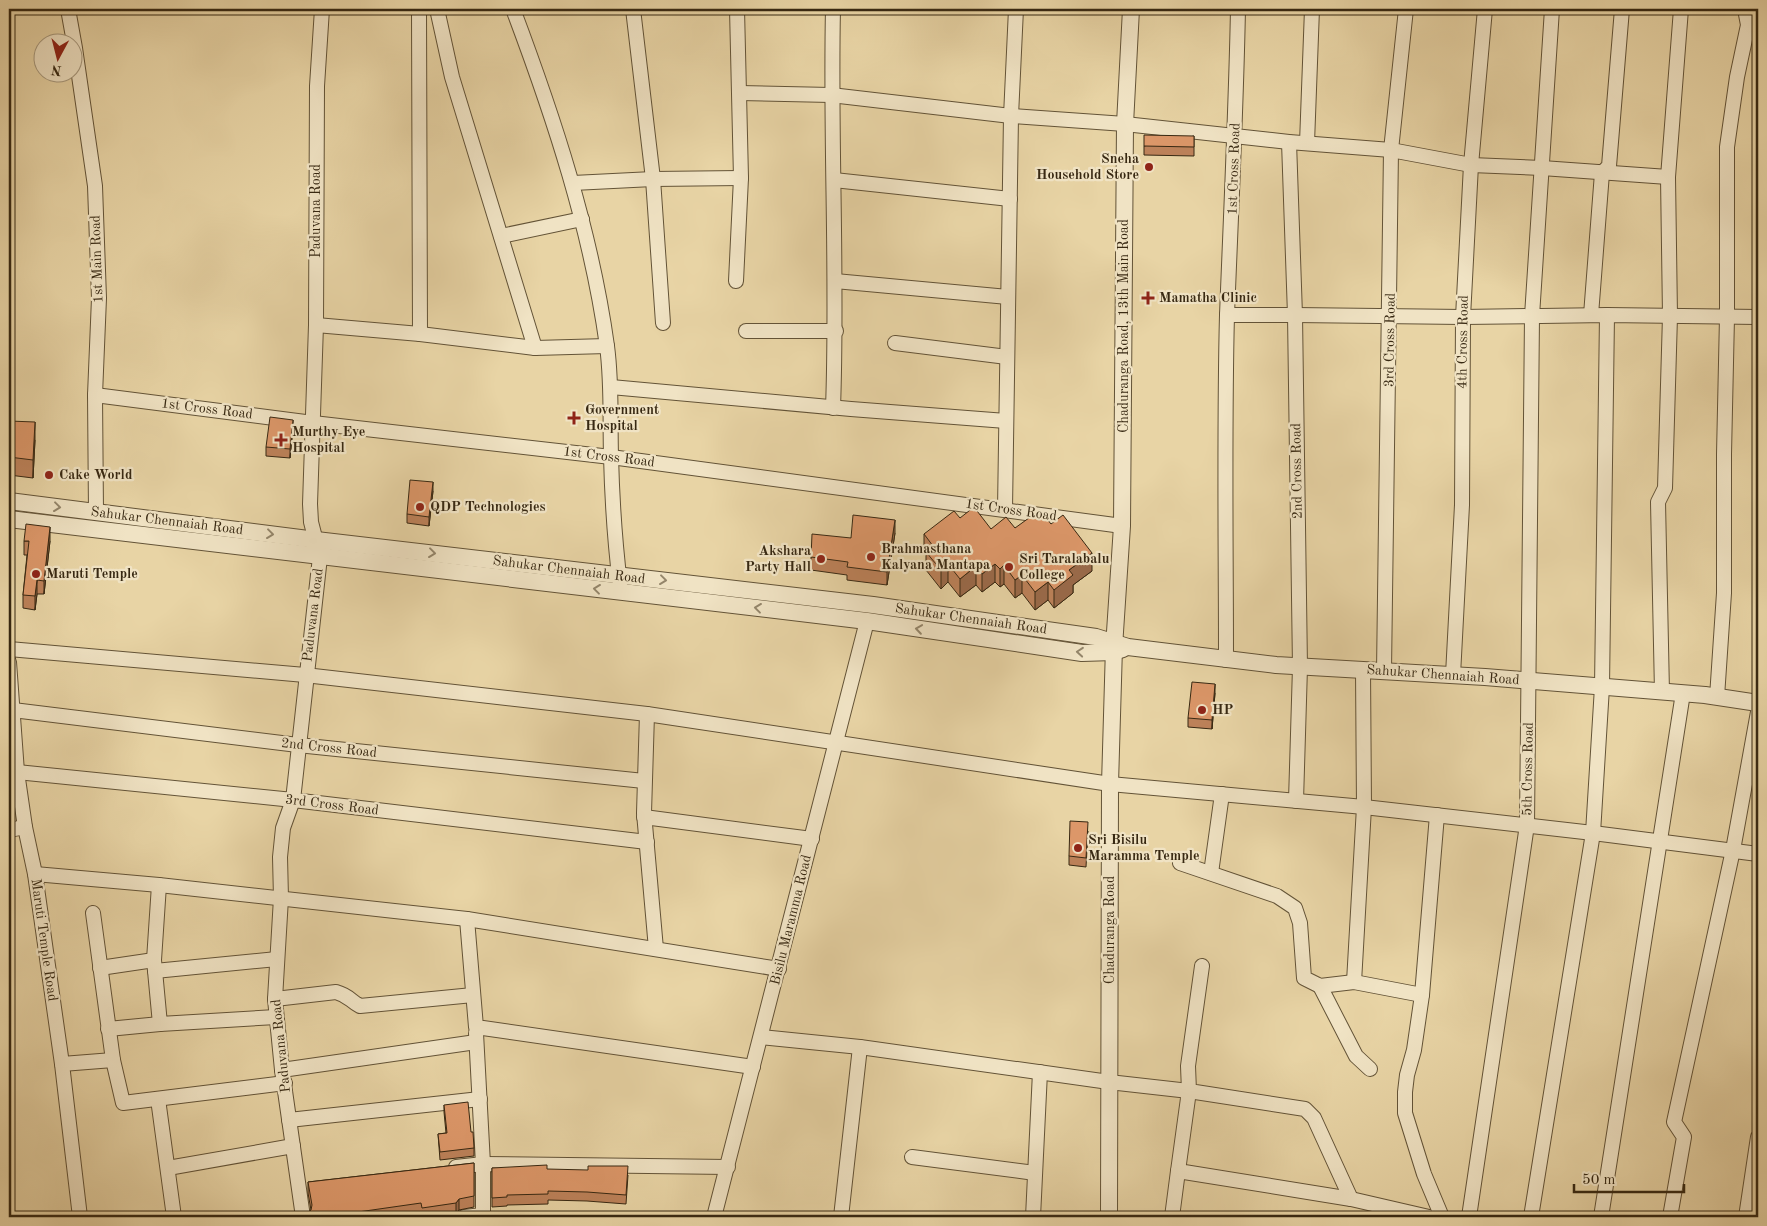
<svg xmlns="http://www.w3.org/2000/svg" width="1767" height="1226" viewBox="0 0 1767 1226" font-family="'Old Standard TT',serif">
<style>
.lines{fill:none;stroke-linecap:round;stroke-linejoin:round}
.minor-casing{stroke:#635337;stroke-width:16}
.tertiary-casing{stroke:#635337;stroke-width:18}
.minor{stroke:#f0e3c4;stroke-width:14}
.tertiary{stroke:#f0e3c4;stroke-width:16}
.wall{fill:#bd825a;stroke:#372812}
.shaded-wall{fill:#9a6a4a;stroke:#372812}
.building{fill:#dc9769;stroke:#372812}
.oneway{stroke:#94866b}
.poi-dot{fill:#8f2418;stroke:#f0e3c4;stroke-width:2}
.labels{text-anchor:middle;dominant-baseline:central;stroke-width:4.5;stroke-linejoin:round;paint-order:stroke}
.poi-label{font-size:14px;font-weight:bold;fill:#372812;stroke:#f0e3c4;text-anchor:start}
.street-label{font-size:14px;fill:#372812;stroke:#f0e3c4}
</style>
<rect width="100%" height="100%" fill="#e8d4a5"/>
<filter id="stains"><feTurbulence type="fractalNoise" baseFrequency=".004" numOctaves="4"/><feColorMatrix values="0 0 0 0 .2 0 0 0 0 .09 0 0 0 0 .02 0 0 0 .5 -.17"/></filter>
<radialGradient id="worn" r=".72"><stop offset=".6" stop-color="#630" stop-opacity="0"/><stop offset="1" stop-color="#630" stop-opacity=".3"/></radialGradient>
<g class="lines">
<defs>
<g id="minor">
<path d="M68,9L75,48L95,186L99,298L95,395L96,512"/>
<path d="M419,9L420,334"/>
<path d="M437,9L452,77L535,348"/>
<path d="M513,9C554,118 591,230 607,346C612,383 610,419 611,456C612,497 615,543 620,584"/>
<path d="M633,9L653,179L663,323"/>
<path d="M1757,9L1758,15"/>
<path d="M740,93L831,95L1011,116L1125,124L1289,142L1391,150L1471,165L1542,168L1668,177"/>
<path d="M1289,142L1295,315L1300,667L1296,801"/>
<path d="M1307,143L1312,9"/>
<path d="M834,180L1010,199"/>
<path d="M573,183L653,179L741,178"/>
<path d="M501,236L582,219"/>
<path d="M736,281L741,178L737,9"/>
<path d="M835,281L1008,297"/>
<path d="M1227,315H1295L1463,317L1607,315L1758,317"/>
<path d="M1591,315L1602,173L1609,166L1622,9"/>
<path d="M316,325L420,334L535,348L607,346"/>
<path d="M746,331H836"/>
<path d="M895,343L1007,357"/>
<path d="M611,387L851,409L1006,421"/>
<path d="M95,395L313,423L611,457L1122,526"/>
<path d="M833,408C838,275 830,142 833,9"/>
<path d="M1005,509L1011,116L1016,9"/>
<path d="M9,649L305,675L647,714L1110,784L1364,807L1593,833L1758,854"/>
<path d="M1226,660C1226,545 1224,430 1227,315C1231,213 1236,111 1238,9"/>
<path d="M9,662L17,772L25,827L35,874L62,1064L80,1217"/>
<path d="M1384,671L1391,150L1406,9"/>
<path d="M1453,675L1462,505L1463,317L1471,165L1485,9"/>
<path d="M1662,692L1658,502L1665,488L1670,316L1668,177L1681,9"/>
<path d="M1717,697L1724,593V454L1727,317V147L1737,77L1748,25L1745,9"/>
<path d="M13,710L298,745L644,781"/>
<path d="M647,714L644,813L656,949"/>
<path d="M17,772L293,800L647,842"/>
<path d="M1437,815L1422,995L1414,1050L1407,1075L1405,1092V1113L1424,1174L1442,1217"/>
<path d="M644,817L812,839"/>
<path d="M9,830L25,827"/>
<path d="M1180,863L1277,896L1295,908L1300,923L1304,978L1320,986L1354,982L1422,995"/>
<path d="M1211,873L1222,794"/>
<path d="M35,874L159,885L467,919L779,969"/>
<path d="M159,885L154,960L160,1024L276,1017"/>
<path d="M93,913L113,1060L123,1103L285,1083"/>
<path d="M467,919L476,1027L753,1067"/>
<path d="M1202,966L1188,1066L1189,1091L1305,1109L1314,1118L1351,1199"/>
<path d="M100,968L154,960"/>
<path d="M155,971L277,959"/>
<path d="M1354,982L1364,807L1363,670"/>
<path d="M1320,986L1356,1056L1370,1069"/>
<path d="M275,999L336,992C350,996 350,1001 360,1006L473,995"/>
<path d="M108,1029L160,1024"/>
<path d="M476,1033L483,1164V1217"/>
<path d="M761,1037L860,1047L1109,1082L1189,1091L1178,1171L1351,1199L1429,1217"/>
<path d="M62,1064L113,1060"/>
<path d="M282,1070L476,1042"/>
<path d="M158,1099L174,1217"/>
<path d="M289,1120L480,1099"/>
<path d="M912,1157L1035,1173"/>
<path d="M456,1167L483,1164L728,1167"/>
<path d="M168,1168L293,1146"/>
<path d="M303,1217L282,1070L275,999L281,898L280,857L283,828L293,800L320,557L311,522L310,504L316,325L317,86L322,9"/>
<path d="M464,1217L483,1215"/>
<path d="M714,1217L867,621"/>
<path d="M841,1217L860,1047"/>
<path d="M1033,1217L1040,1072"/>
<path d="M1172,1217L1178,1171"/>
<path d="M1469,1217L1527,825L1532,316L1552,9"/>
<path d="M1531,1217L1593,833L1602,687L1607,315"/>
<path d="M1601,1217L1683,693"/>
<path d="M1670,1217L1684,1137L1674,1122L1733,850L1758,712"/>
<path d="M1746,1217L1758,1137"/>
</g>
<g id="tertiary">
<path d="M9,501L316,540L873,605L1096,637L1128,647L1276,665L1485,677L1705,695L1758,703"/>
<path d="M9,519L867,621L1082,653L1114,652L1123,649"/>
<path d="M1109,1217L1110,784L1114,647L1122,526L1125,124L1131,9"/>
</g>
</defs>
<use href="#minor" class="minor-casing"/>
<use href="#tertiary" class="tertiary-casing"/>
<use href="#minor" class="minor"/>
<use href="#tertiary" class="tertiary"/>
</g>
<g class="wall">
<path d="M1194,136V156L1144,155V146Z"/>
<path d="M9,421L35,440L33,478L9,475Z"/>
<path d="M293,429L290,458L266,456V447Z"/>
<path d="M433,491L429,526L407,523V514Z"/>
<path d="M960,518L991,529L1015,528L1051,524L1092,571L1073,585V593L1054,608L1048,600L1035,610L1022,593L1015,598L1004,584L1000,587L995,582L982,592L976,585L960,597L948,582L941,589L926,570V554L924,552V534Z"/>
<path d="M895,533L887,585L847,580V575L811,570V557L851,538Z"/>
<path d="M24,541H50L44,594H37L35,610L23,608V595L27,555H24Z"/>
<path d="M1215,693L1212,729L1188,727V718Z"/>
<path d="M1088,831L1086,867L1069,865V856Z"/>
<path d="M444,1105L474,1148V1156L440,1160L438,1134L446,1133L444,1112Z"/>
<path d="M474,1163V1207L459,1210L456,1214L434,1217H422L421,1214L399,1217H307V1213L311,1210L308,1193V1182Z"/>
<path d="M492,1168L628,1175L626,1204L587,1201L548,1200V1204L507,1205V1206L492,1207Z"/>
</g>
<g class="shaded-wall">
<path d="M293,420V429L290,458V449Z"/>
<path d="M35,422V440L33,478V460Z"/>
<path d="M433,482V491L429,526V517Z"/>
<path d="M895,520V533L887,585V572Z"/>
<path d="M50,527V541L44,594V581Z"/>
<path d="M1092,553V571L1073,585V593L1054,608V590L1069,570Z"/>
<path d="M948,564V582L941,589V570Z"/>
<path d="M995,564V582L982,592V574Z"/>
<path d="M1004,565V584L1000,587V569Z"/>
<path d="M976,566V585L960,597V579Z"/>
<path d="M1022,575V593L1015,598V580Z"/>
<path d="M37,580V594L35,610V596Z"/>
<path d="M1048,582V600L1035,610V592Z"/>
<path d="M1215,684V693L1212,729V720Z"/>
<path d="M459,1199V1210L456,1214V1203Z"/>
</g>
<g class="building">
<path d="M1144,135L1194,136V147L1144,146Z"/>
<path d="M270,417L293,420L290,449L266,447Z"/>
<path d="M9,421L35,422L33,460L9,457Z"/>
<path d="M410,480L433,482L429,517L407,514Z"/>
<path d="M974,507L991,529L1006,517L1015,528L1040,510L1051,524L1063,515L1092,553L1069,570L1073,575L1054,590L1048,582L1035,592L1022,575L1015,580L1004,565L1000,569L995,564L982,574L976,566L960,579L948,564L941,570L926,552L933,546L924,534L954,511L960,518Z"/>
<path d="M853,515L895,520L887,572L847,567L848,562L811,557L812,534L851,538Z"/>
<path d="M26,524L50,527L44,581L37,580L35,596L23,595L29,541H24Z"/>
<path d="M1192,682L1215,684L1212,720L1188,718Z"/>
<path d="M1070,821L1088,822L1086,858L1069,856Z"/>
<path d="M468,1102L471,1132H473L474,1148L440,1152L438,1134L447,1133L444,1105Z"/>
<path d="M474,1163V1196L459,1199L456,1203L422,1208L421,1203L344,1214V1216L339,1217H308L307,1213L311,1210L312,1205L308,1182Z"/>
<path d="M547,1165V1169L588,1170V1166H628L626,1195L587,1192L548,1191V1194L507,1195V1197L492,1198V1168Z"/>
</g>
<defs><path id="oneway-chevron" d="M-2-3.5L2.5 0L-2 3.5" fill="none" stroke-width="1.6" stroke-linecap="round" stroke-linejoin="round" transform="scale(1.25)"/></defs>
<g class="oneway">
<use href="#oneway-chevron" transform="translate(57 507) rotate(7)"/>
<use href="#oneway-chevron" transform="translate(270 534) rotate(7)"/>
<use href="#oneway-chevron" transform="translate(432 553) rotate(7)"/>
<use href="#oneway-chevron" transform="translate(663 580) rotate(7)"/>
<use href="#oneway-chevron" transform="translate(597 589) rotate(-173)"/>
<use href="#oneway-chevron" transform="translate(758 608) rotate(-173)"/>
<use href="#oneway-chevron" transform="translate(919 629) rotate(-172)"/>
<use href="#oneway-chevron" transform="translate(1080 652) rotate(-175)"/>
</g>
<g class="poi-dot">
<circle cx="1149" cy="167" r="5"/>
<path d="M1145.5 290.5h5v5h5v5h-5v5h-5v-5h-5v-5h5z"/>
<path d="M571.5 410.5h5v5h5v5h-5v5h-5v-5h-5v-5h5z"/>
<path d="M278.5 432.5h5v5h5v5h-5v5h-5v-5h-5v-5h5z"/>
<circle cx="49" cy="475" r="5"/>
<circle cx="420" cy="507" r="5"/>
<circle cx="871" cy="557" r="5"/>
<circle cx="821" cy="559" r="5"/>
<circle cx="1009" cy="567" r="5"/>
<circle cx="36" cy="574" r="5"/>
<circle cx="1202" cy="710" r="5"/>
<circle cx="1078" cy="848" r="5"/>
</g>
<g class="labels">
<g class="poi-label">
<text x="1139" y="159" text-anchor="end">Sneha<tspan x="1139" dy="16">Household Store</tspan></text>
<text x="1159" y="298">Mamatha Clinic</text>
<text x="585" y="410">Government<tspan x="585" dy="16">Hospital</tspan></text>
<text x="292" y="432">Murthy Eye<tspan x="292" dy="16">Hospital</tspan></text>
<text x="59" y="475">Cake World</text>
<text x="430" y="507">QDP Technologies</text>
<text x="881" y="549">Brahmasthana<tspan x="881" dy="16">Kalyana Mantapa</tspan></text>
<text x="811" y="551" text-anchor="end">Akshara<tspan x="811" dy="16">Party Hall</tspan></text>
<text x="1019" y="559">Sri Taralabalu<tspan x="1019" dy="16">College</tspan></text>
<text x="46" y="574">Maruti Temple</text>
<text x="1212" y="710">HP</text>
<text x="1088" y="840">Sri Bisilu<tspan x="1088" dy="16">Maramma Temple</tspan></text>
</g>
<g class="street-label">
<text transform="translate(1234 169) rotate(-88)">1st Cross Road</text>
<text transform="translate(316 211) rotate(-90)">Paduvana Road</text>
<text transform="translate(97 259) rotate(-92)">1st Main Road</text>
<text transform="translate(1124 326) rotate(-90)">Chaduranga Road, 13th Main Road</text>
<text transform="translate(1390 340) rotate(-89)">3rd Cross Road</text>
<text transform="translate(1463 342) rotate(-89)">4th Cross Road</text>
<text transform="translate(207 409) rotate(7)">1st Cross Road</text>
<text transform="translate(609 457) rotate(7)">1st Cross Road</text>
<text transform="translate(1297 471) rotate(-91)">2nd Cross Road</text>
<text transform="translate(1011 510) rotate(8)">1st Cross Road</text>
<text transform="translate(167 521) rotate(7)">Sahukar Chennaiah Road</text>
<text transform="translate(569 570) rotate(7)">Sahukar Chennaiah Road</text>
<text transform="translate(313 615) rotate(-83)">Paduvana Road</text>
<text transform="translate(971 619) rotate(8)">Sahukar Chennaiah Road</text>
<text transform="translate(1443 675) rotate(4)">Sahukar Chennaiah Road</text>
<text transform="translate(329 748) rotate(6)">2nd Cross Road</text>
<text transform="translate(1528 769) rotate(-89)">5th Cross Road</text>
<text transform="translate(332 805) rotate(7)">3rd Cross Road</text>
<text transform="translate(791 920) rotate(-76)">Bisilu Maramma Road</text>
<text transform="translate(1110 930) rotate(-90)">Chaduranga Road</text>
<text transform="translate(44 940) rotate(82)">Maruti Temple Road</text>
<text transform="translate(281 1046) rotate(-96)">Paduvana Road</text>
</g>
</g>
<rect width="1767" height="1226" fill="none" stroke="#e8d4a5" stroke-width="30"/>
<rect x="10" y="10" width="1747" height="1206" fill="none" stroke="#372812" stroke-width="2.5"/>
<rect x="15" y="15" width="1737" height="1196" fill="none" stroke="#372812"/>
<g transform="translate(58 58) rotate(187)"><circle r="24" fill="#f0e3c4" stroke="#a6987d"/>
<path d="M0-4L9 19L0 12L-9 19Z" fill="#8f2418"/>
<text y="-8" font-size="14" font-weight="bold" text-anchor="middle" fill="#372812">N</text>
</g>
<path d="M1574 1184v8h110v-8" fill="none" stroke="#372812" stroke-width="2.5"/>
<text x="1582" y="1184" font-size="15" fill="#372812" stroke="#f0e3c4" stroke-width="4" paint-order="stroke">50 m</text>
<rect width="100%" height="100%" filter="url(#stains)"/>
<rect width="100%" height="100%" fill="url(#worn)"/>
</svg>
